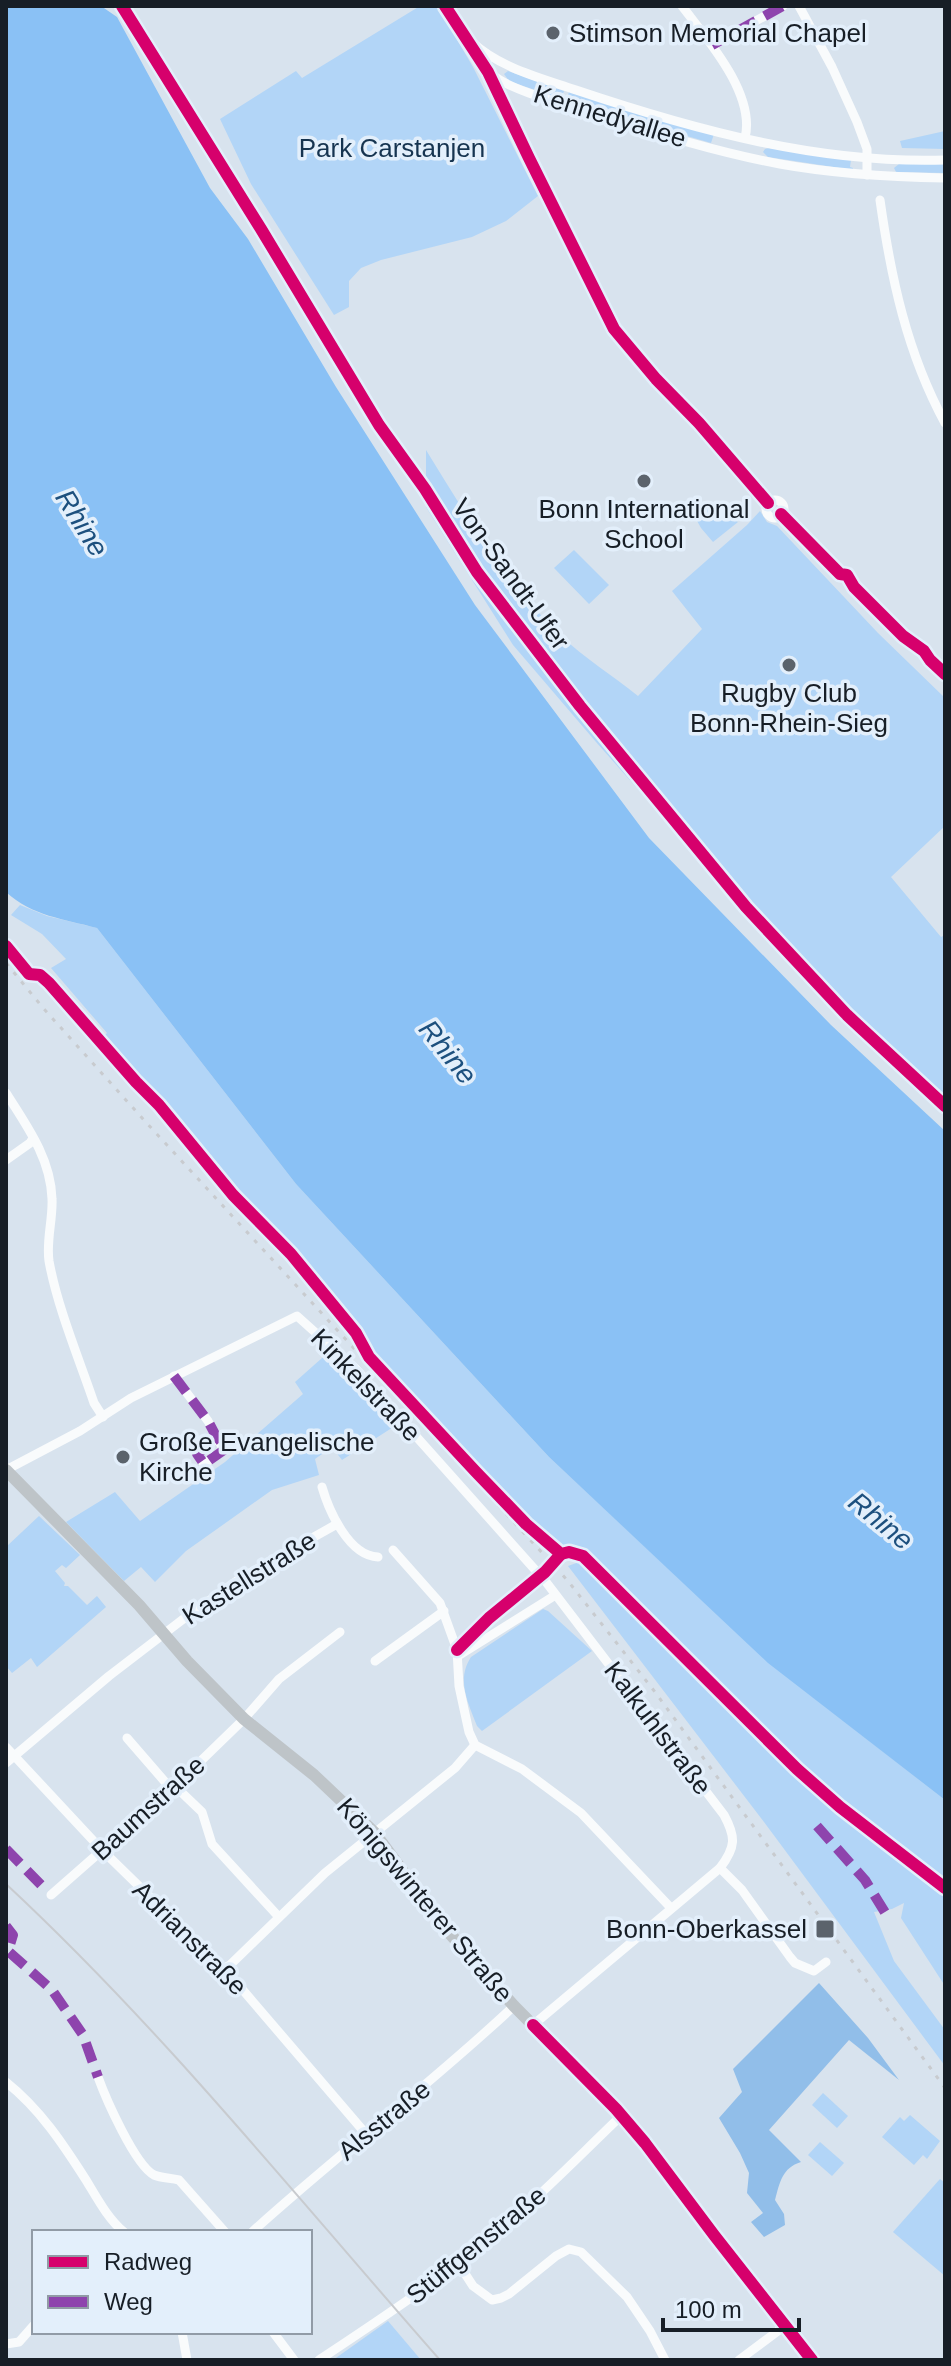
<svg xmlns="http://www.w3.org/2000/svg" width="951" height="2366" viewBox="0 0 951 2366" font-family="Arial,sans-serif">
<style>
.green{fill:#b2d5f7}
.forest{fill:#91bee9}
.water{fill:#8ac1f5}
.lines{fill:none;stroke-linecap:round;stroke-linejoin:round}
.minor{stroke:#f9fbfc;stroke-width:9}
.secondary{stroke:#bec4c8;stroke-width:12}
.tram{stroke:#c8cbcf;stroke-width:2}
.rail{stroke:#c8cbcf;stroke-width:3;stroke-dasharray:4 8;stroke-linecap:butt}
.quiet{stroke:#8e44ad;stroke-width:10;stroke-dasharray:20 10;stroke-linecap:butt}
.cycleway-casing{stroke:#e3effb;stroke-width:17}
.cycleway{stroke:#d6006c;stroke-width:12}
.poi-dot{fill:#5b636c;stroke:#e3effb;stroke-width:3}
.labels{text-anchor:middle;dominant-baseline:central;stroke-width:7;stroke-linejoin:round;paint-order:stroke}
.poi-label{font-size:26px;fill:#171e26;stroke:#e3effb;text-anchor:start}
.street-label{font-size:26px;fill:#171e26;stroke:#e3effb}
.park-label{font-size:26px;fill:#163450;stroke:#e3effb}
.water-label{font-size:28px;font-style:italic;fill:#1d507e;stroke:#e3effb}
</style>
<rect width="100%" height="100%" fill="#d8e3ee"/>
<g class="green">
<path d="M420,6H436L441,12L473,67L538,196L506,221L472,237L381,260L361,268L349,281V307L334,315L251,184L220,119L296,71L302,78Z"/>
<path d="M508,71L564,91L561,99L509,81L504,74Z"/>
<path d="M569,92L714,134L711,143L566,101Z"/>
<path d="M945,131V149L902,148L900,141Z"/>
<path d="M769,148L851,160L850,167L853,168V170L768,157L763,152L765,149Z"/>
<path d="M899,164H945V173L896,172L894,168Z"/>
<path d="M426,450C466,515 505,581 560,635C584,658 612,675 638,696L702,629L672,591L747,525L760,511L767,522L777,526L878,633L945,698V826L891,877L941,937L945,935V1115L840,1017L596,742L513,645L426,507Z"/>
<path d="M708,504L738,522L713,542L701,528L690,508L697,505L704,510Z"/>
<path d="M574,550L609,585L589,604L554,568Z"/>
<path d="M20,905L47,916L97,928L296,1184L549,1457L768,1662L945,1800V1888L837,1805L788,1760L634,1607L609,1577L584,1553L577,1551H563L527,1522L481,1476L374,1357L303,1273L95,1045L107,1033L51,968L66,959L42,934L11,915Z"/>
<path d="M331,1350L398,1424L342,1460L332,1447L315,1459L319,1475L272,1490L186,1551L155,1582L141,1567L124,1581L66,1522L115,1492L140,1521L225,1462L303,1394L295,1382Z"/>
<path d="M39,1516L80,1555L66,1568L62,1565L55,1571L65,1583L64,1586H68L87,1605L97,1596L106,1607L37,1667L31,1658L12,1673L6,1666V1547Z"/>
<path d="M579,1562L703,1679L838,1811L945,1890V1986L901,1918L904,1903L892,1909L874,1912L894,1961L945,2030V2066L764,1822L568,1566Z"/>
<path d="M543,1609L548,1611L592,1651L482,1731L477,1726C468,1702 456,1680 471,1657Z"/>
<path d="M823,2093L848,2116L837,2128L812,2105Z"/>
<path d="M910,2115L940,2141L927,2159L923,2155L914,2165L882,2137L900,2117L904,2121Z"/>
<path d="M820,2142L844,2163L832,2176L808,2155Z"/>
<path d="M940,2179L945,2183V2276L893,2232Z"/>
<path d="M388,2321L421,2360H333Z"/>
</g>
<path class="forest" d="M819,1983L868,2038L899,2080L849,2040L769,2130L801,2162C782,2168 780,2182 775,2200L784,2214L785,2225L764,2237L751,2222L763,2213L747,2193L749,2173L740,2153L719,2118L742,2092L733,2069Z"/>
<path class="water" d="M6,6H101L117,17L210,188L248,239L336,387L475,605L649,838L831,1025L945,1131V1800L768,1663L549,1457L296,1184L97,928C64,919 32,916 6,892Z"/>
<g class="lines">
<g class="minor">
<path d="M445,6C460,27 474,61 494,76C511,90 563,104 585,111C649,131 715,152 780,164C835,174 890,177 945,178"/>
<path d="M682,6C707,39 756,94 745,138"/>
<path d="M799,6L832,67L857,122L867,149V175"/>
<path d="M472,42C500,68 541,78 576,90C695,130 819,164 945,160"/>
<path d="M712,45L783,6"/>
<path d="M487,54L488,72L495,88L614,329L656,379L699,423L768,503"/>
<path d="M880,200C891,278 907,353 945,423"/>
<circle cx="775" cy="509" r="9"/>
<path d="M799,531L840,574L847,575L854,587L903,636L924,651L930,660L945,674"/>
<path d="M6,1093C27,1126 51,1159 52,1199C53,1219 46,1241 49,1261C57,1306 79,1359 94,1403L103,1417"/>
<path d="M6,1160L30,1143L33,1138"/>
<path d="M174,1376L208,1421L217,1438L197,1454L204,1464L224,1450L217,1438"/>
<path d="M6,1470L80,1431L131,1398L297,1316L356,1369L546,1582L724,1815C736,1837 736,1847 720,1868L533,2025"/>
<path d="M322,1487C329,1511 349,1556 378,1557"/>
<path d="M393,1550L440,1603L457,1650L459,1686L469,1732L475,1745L522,1769L581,1813L671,1908"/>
<path d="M458,1656L554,1596"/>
<path d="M375,1661L444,1611"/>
<path d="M127,1738L166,1783L179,1790L202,1812L212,1844L278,1916"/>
<path d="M6,1747L102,1850L230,1975L366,2134"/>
<path d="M6,1763L109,1676L182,1620L241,1578L337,1524"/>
<path d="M720,1868L742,1890L790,1957L795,1963L814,1971L826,1962"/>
<path d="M51,1895L174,1787L244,1719L279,1679L340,1632"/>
<path d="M223,1969L230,1965L325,1873L455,1768L475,1745"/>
<path d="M98,2077C106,2099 135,2165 154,2175C161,2178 170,2178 179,2180L225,2232"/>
<path d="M6,2082C40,2109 63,2144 86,2180C97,2198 108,2219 124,2232"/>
<path d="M252,2232C338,2154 430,2085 514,2006"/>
<path d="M458,2263L473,2286L492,2300L501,2298L509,2294L556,2256L569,2249L581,2252L627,2297L650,2331L665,2360"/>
<path d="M182,2332L187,2360"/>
<path d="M273,2332L294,2360"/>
<path d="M6,2344L19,2342L34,2325"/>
<path d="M319,2360C379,2320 440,2280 495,2234C540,2197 580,2155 622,2115"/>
<path d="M739,2360L778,2331L784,2324"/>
</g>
<path class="secondary" d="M6,1470L139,1605L187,1661L244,1719L314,1775L374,1832L444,1927L514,2006L616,2109L645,2143L714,2235L812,2360"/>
<path class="tram" d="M6,1884C164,2031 298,2199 440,2360"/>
<path class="rail" d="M6,963L44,1009L143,1119L568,1581L655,1692L945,2088"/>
<g class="quiet">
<path d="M712,45L783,6"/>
<path d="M174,1376L208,1421L217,1438L197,1454L204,1464L224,1450L217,1438"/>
<path d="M817,1826L865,1880L886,1914"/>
<path d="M6,1849L46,1890"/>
<path d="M6,1926L13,1935L8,1951L52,1990L83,2035L98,2077"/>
</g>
<defs>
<g id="cycleway">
<path d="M122,6L261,229L379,425L425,489L477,572L580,706L746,907L847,1015L945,1106"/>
<path d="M445,6L488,72L529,158L614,329L656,379L699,423L768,503"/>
<path d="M781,514L840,574L847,575L854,587L903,636L924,651L930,660L945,674"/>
<path d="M6,946L29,974L40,975L49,983L136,1082L159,1105L233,1195L291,1254L356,1333L369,1357L476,1472L526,1524L561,1554L569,1552L583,1556L797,1769L840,1807L945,1888"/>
<path d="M457,1650L489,1618L545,1572L561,1554"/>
<path d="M533,2025L616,2109L645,2143L714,2235L812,2360"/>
</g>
</defs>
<use href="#cycleway" class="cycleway-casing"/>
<use href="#cycleway" class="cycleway"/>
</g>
<g class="poi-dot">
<circle cx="553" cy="33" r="8"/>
<circle cx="644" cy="481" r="8"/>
<circle cx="789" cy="665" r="8"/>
<circle cx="123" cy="1457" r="8"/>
<rect x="815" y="1919" width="20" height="20" rx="4"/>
</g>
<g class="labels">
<g class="poi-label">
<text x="569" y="33">Stimson Memorial Chapel</text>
<text x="644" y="509" text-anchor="middle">Bonn International<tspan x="644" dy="30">School</tspan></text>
<text x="789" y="693" text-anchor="middle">Rugby Club<tspan x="789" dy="30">Bonn-Rhein-Sieg</tspan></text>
<text x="139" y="1442">Große Evangelische<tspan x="139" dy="30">Kirche</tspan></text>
<text x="807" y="1929" text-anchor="end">Bonn-Oberkassel</text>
</g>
<g class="street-label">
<text transform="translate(610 116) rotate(17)">Kennedyallee</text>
<text transform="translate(511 574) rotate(54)">Von-Sandt-Ufer</text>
<text transform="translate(366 1385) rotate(46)">Kinkelstraße</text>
<text transform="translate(249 1578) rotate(-32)">Kastellstraße</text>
<text transform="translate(658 1728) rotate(53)">Kalkuhlstraße</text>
<text transform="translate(148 1808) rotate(-42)">Baumstraße</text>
<text transform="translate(425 1900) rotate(50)">Königswinterer Straße</text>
<text transform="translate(190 1938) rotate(45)">Adrianstraße</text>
<text transform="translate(384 2120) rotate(-39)">Alsstraße</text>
<text transform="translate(476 2245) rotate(-39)">Stüffgenstraße</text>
</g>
<g class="park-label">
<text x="392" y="148">Park Carstanjen</text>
</g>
<g class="water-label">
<text transform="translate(82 523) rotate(58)">Rhine</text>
<text transform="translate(448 1052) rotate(51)">Rhine</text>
<text transform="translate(881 1521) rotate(39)">Rhine</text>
</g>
</g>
<rect width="951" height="2366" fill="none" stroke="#171e26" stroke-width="16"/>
<rect x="32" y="2230" width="280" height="104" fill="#e3effb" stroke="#919ba6" stroke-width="2"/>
<rect x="48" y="2256" width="40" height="12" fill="#d6006c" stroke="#919ba6" stroke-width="2"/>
<text x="104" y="2270" font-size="24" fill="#171e26">Radweg</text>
<rect x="48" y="2296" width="40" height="12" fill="#8e44ad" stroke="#919ba6" stroke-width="2"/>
<text x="104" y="2310" font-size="24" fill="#171e26">Weg</text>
<path d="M663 2318v12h136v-12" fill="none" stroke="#171e26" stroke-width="4"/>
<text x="675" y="2318" font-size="24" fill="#171e26" stroke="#e3effb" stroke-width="6" paint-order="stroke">100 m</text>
</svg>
